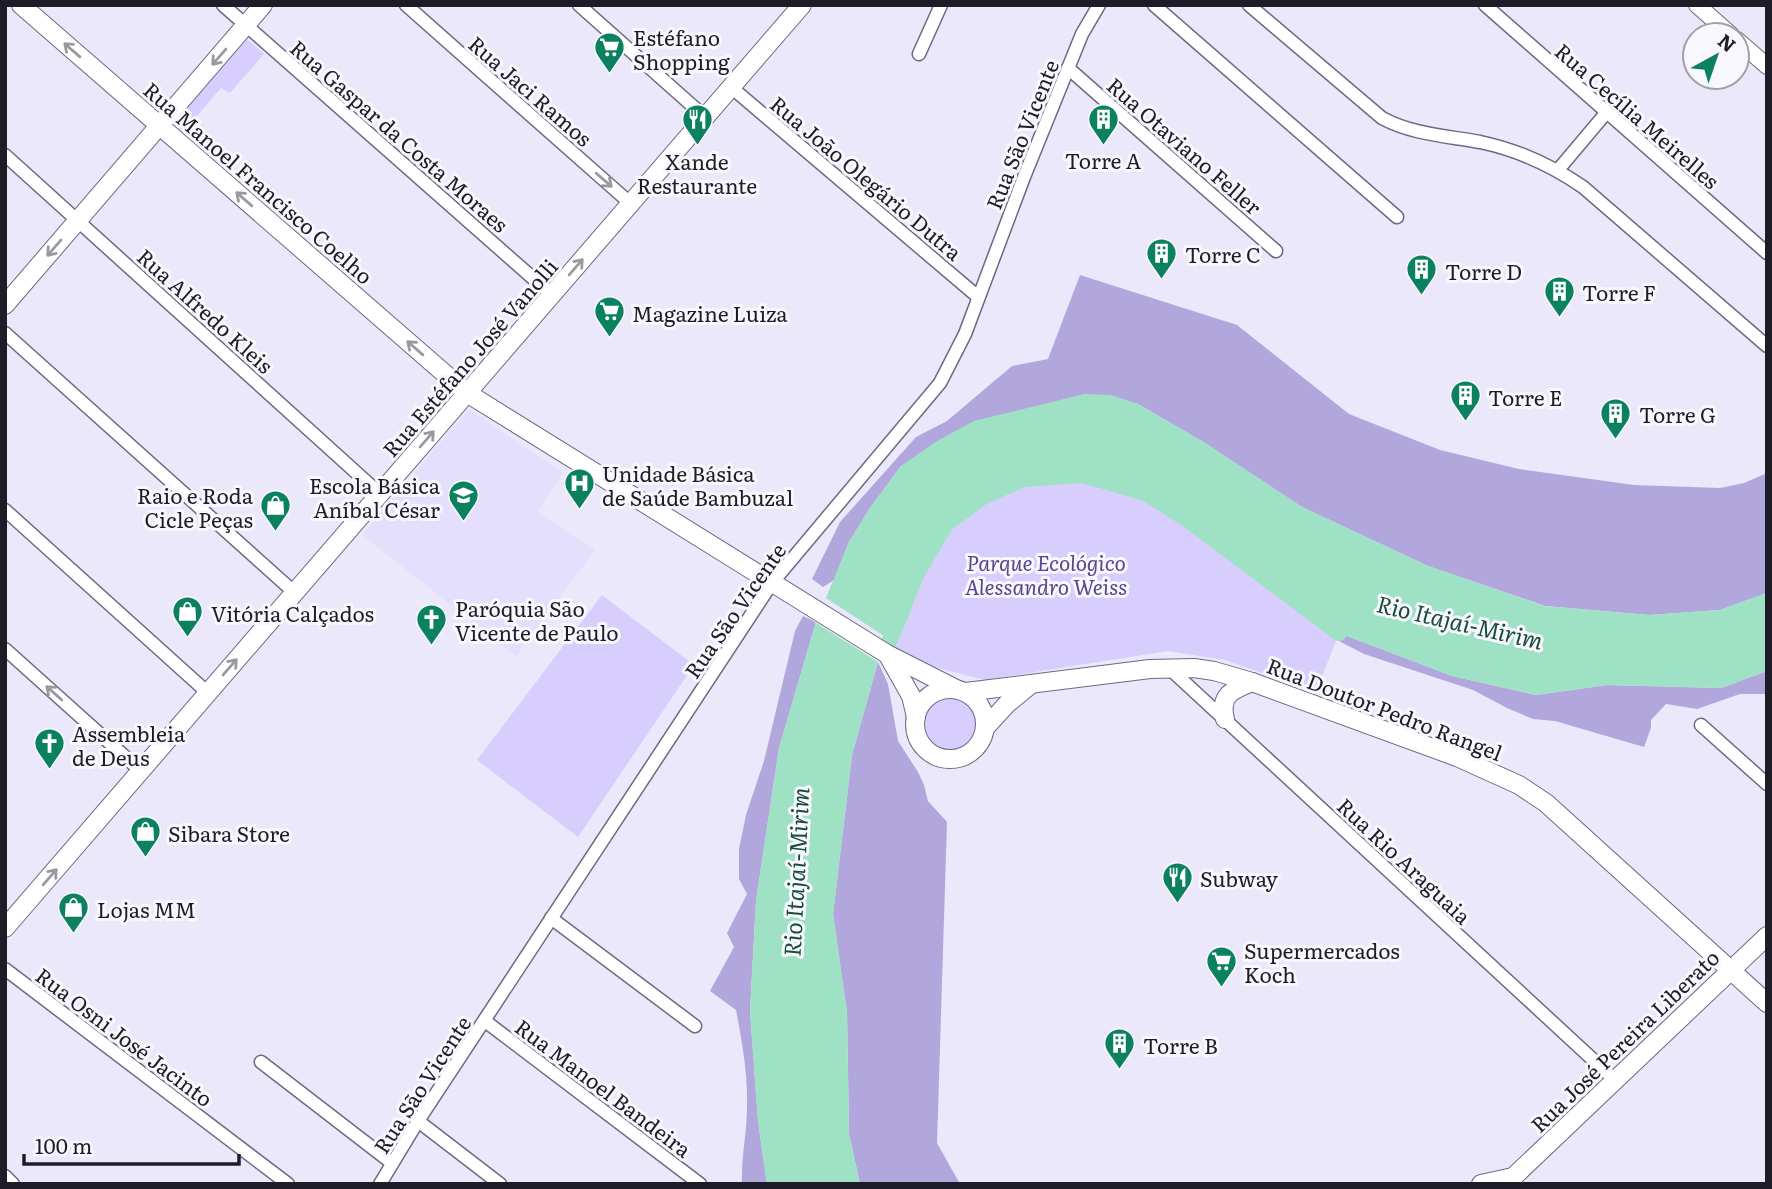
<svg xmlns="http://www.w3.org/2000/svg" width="1772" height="1189" viewBox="0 0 1772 1189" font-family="Literata,serif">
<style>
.built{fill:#e4dffd}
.green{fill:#d7cefe}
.forest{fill:#b2a7dd}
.water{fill:#9fe1c5}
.pier{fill:#ebe8fb}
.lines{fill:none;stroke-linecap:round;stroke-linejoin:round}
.canal{stroke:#9fe1c5;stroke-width:16}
.minor-casing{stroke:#6e6883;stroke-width:15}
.tertiary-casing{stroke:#6e6883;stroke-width:18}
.secondary-casing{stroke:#6e6883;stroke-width:20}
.minor{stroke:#fff;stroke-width:12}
.tertiary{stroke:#fff;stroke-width:16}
.secondary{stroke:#fff;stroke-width:18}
.oneway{stroke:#9a999e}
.labels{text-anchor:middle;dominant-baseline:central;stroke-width:6;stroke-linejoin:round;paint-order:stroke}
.poi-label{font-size:21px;fill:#1e1c27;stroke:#f8f7fd;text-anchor:start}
.street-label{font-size:21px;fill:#1e1c27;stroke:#f8f7fd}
.park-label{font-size:21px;font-style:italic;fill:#59478a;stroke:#f8f7fd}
.water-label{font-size:23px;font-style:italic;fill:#174c3a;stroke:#f8f7fd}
</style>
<rect width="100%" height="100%" fill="#ebe8fb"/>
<path class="built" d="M469,409L563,473L537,512L595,550L516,656L362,535Z"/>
<g class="green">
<path d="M247,39L264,54L230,93L221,88L183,132L173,124Z"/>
<path d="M1083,475L1146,493L1188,520L1339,633L1316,692L1225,660L1168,651L985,680L919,663L888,644L917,573L946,524L984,496L1024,479Z"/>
<path d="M602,595L694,665L578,837L477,760Z"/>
<circle cx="950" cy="724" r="28"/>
</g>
<g class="forest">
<path d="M1080,275L1237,325L1349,414L1440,450L1519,469L1634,485L1720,488L1744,483L1767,473V593L1720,610L1649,615L1545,606L1428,566L1302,507L1205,443L1138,404L1085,394L1058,401L901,466L870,508L849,542L834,580L823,587L812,579L840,522L916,437L947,421L1012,366L1048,359Z"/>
<path d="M803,616L816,622L779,748L756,901L750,1011L758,1121L767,1184H742C741,1158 747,1133 747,1107C748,1074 742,1042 736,1010L710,991L734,947L727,933L747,894L739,879V849L746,815L764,761L795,631Z"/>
<path d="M1339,633L1452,676L1536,695L1607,685L1721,688L1767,671V694H1740L1697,709L1666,704L1651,720V728L1644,747L1555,721L1533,719L1507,708L1473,690L1364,654L1337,640Z"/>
<path d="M878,662L888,684L898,741L918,772L924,785L928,801L947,822L937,1143L960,1184H860L849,1134L847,1013L833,914L852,755Z"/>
</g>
<path class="water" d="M1085,394L1111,395L1138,404L1205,443L1302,507L1428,566L1544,606L1649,615L1720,610L1767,593V671L1721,688L1607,685L1536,695L1452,676L1339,633L1188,520L1146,493L1083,475L1024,479L984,496L946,524L917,573L890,640L878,662L852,755L833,914L847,1013L849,1134L860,1184H767L758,1121L750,1011L756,901L779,748L816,622L849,542L870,508L901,466L937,441L974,421Z"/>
<path class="pier" d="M823,596L890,640L878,662L813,621Z"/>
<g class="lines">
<path class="canal" d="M890,640L917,573L946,524L984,496L1024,479L1083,475L1146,493L1188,520L1339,633"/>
<defs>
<g id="minor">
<path d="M223,5L552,295"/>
<path d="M406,5L630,203"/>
<path d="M579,5L705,117"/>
<path d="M1154,5L1397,217"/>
<path d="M1249,5L1382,118C1411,134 1447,136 1480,142C1518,150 1551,165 1583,187L1767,346"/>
<path d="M1485,5L1767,253"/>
<path d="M919,54L941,5"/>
<path d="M1068,68L1276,251"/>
<path d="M731,87L977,296"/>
<path d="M5,155L380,494"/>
<path d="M1558,170L1606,113"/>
<path d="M5,333L295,593"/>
<path d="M5,510L208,693"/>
<path d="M5,649L141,771"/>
<path d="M1169,668L1615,1080"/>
<path d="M1701,725L1767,784"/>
<path d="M551,918L695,1026"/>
<path d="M5,969L288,1184"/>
<path d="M485,1021L700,1184"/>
<path d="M261,1062L392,1163"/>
<path d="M418,1121L500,1184"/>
<path d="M5,1176L13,1184"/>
<path d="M380,1184L418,1121L772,583L940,383L965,334L1024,177L1082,34L1099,5"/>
</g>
<g id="tertiary">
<path d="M1697,5L1731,35"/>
<path d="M1737,40L1767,66"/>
</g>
<g id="secondary">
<path d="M21,5L467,393L887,654L956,689"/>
<path d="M5,305L263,5"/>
<path d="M889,657L911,696L916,717"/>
<circle cx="950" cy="724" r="35"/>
<path d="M966,692L1150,669L1194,668L1214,671L1252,682L1457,757L1519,785L1546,803L1767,1003"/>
<path d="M1225,719C1219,695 1232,690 1252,682"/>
<path d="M985,728L1007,704L1030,685"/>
<path d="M5,928L802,5"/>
<path d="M1481,1184L1513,1177"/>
<path d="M1506,1184L1767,936"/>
</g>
</defs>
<use href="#minor" class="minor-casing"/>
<use href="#tertiary" class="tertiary-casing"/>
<use href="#secondary" class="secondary-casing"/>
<use href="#minor" class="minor"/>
<use href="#tertiary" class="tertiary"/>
<use href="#secondary" class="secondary"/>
</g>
<defs><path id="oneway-shaft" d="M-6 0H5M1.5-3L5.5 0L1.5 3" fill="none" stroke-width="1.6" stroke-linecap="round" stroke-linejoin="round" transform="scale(1.75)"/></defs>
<g class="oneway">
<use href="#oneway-shaft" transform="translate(72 50) rotate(-139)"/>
<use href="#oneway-shaft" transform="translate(219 57) rotate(131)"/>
<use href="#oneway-shaft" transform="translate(604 180) rotate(41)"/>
<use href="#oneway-shaft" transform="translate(244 199) rotate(-139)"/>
<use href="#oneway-shaft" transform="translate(54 248) rotate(131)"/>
<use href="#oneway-shaft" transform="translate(576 267) rotate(-49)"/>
<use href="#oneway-shaft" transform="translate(415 348) rotate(-139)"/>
<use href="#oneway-shaft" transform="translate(427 439) rotate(-49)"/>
<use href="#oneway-shaft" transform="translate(230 667) rotate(-49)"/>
<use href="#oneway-shaft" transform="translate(54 693) rotate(-138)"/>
<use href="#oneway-shaft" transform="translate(50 877) rotate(-49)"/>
</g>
<defs>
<symbol id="supermarket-pin" viewBox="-11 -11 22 30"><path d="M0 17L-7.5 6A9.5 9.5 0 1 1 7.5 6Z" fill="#0b815f" stroke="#f8f7fd"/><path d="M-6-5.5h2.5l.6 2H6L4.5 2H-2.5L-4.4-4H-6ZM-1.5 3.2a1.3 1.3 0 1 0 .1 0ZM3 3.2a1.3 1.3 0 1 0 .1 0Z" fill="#fff"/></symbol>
<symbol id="building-pin" viewBox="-11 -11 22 30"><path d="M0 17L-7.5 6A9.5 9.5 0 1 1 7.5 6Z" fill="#0b815f" stroke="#f8f7fd"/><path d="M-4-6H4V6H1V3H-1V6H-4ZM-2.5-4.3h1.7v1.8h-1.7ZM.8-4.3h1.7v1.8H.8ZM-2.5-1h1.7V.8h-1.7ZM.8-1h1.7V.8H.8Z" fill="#fff"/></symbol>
<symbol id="restaurant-pin" viewBox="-11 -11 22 30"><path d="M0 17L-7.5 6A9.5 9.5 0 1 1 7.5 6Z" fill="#0b815f" stroke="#f8f7fd"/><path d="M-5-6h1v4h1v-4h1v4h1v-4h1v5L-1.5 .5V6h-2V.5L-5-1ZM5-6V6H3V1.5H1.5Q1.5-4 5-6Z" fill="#fff"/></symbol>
<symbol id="hospital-pin" viewBox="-11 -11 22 30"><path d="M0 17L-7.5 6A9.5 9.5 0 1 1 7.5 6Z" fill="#0b815f" stroke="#f8f7fd"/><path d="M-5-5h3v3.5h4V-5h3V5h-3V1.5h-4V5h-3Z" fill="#fff"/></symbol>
<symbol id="school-pin" viewBox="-11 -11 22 30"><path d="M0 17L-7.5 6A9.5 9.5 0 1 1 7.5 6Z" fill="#0b815f" stroke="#f8f7fd"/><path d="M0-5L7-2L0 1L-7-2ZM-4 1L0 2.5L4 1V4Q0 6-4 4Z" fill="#fff"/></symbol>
<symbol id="shop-pin" viewBox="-11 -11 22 30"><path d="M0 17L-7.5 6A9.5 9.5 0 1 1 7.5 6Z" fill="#0b815f" stroke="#f8f7fd"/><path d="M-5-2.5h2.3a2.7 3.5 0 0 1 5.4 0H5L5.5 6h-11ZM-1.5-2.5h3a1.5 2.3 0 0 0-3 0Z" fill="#fff"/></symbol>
<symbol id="church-pin" viewBox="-11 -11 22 30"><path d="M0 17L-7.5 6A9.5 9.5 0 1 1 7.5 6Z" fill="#0b815f" stroke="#f8f7fd"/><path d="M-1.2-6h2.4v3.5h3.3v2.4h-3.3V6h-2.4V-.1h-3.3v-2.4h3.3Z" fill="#fff"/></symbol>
</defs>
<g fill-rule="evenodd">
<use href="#supermarket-pin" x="592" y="30" width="35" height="47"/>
<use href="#building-pin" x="1086" y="102" width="35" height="47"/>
<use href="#restaurant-pin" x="680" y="102" width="35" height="47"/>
<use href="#building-pin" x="1144" y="236" width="35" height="47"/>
<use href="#building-pin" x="1404" y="252" width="35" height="47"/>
<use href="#building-pin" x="1542" y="274" width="35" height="47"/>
<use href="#supermarket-pin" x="592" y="294" width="35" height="47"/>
<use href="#building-pin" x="1448" y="378" width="35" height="47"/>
<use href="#building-pin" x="1598" y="396" width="35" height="47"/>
<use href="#hospital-pin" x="562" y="466" width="35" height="47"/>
<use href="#school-pin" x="446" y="478" width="35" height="47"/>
<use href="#shop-pin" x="258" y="488" width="35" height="47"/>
<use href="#shop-pin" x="170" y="594" width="35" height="47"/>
<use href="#church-pin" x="414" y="602" width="35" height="47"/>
<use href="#church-pin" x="32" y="726" width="35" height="47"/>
<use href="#shop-pin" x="128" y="814" width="35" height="47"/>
<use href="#restaurant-pin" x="1160" y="860" width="35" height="47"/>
<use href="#shop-pin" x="56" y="890" width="35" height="47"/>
<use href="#supermarket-pin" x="1204" y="944" width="35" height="47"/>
<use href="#building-pin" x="1102" y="1026" width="35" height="47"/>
</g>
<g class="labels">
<g class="poi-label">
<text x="633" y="36">Estéfano<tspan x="633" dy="24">Shopping</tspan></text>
<text x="1103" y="159" text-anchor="middle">Torre A</text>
<text x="697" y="160" text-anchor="middle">Xande<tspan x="697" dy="24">Restaurante</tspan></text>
<text x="1185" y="253">Torre C</text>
<text x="1445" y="270">Torre D</text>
<text x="1582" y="291">Torre F</text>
<text x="632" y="312">Magazine Luiza</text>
<text x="1488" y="396">Torre E</text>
<text x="1639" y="413">Torre G</text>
<text x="602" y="472">Unidade Básica<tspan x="602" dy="24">de Saúde Bambuzal</tspan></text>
<text x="440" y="484" text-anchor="end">Escola Básica<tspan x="440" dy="24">Aníbal César</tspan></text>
<text x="253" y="494" text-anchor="end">Raio e Roda<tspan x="253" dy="24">Cicle Peças</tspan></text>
<text x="455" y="607">Paróquia São<tspan x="455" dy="24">Vicente de Paulo</tspan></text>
<text x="211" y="612">Vitória Calçados</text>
<text x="72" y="732">Assembleia<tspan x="72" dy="24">de Deus</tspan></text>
<text x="168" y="832">Sibara Store</text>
<text x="1200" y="877">Subway</text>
<text x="97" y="908">Lojas MM</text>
<text x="1244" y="949">Supermercados<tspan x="1244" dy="24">Koch</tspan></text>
<text x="1143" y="1044">Torre B</text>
</g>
<g class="street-label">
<text transform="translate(531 90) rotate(41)">Rua Jaci Ramos</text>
<text transform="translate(1638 115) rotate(41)">Rua Cecília Meirelles</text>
<text transform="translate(1021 134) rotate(-68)">Rua São Vicente</text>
<text transform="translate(400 135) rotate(41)">Rua Gaspar da Costa Moraes</text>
<text transform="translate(1185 145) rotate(41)">Rua Otaviano Feller</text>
<text transform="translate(867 177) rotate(40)">Rua João Olegário Dutra</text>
<text transform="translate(259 182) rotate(41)">Rua Manoel Francisco Coelho</text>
<text transform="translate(206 310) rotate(42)">Rua Alfredo Kleis</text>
<text transform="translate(469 357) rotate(-49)">Rua Estéfano José Vanolli</text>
<text transform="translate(734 610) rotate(-55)">Rua São Vicente</text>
<text transform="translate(1385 708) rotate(21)">Rua Doutor Pedro Rangel</text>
<text transform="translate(1405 860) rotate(43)">Rua Rio Araguaia</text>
<text transform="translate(125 1036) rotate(37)">Rua Osni José Jacinto</text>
<text transform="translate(1624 1040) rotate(-44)">Rua José Pereira Liberato</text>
<text transform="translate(421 1084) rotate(-57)">Rua São Vicente</text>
<text transform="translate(604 1087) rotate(37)">Rua Manoel Bandeira</text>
</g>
<g class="park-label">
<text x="1046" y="561">Parque Ecológico<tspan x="1046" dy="24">Alessandro Weiss</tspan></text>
</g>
<g class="water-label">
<text transform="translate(1460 621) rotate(13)">Rio Itajaí-Mirim</text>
<text transform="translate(795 872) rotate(-87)">Rio Itajaí-Mirim</text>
</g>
</g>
<rect width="1772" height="1189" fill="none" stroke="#1e1c27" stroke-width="14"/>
<g transform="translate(1716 56) rotate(40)"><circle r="33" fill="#f8f7fd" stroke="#a19fa7" stroke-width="2"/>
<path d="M0-5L12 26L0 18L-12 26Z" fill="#0b815f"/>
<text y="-10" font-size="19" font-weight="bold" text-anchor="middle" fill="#1e1c27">N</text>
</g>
<path d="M24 1154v10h215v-10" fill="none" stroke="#1e1c27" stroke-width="3.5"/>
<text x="35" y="1154" font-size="21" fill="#1e1c27" stroke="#f8f7fd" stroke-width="5" paint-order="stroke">100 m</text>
</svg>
